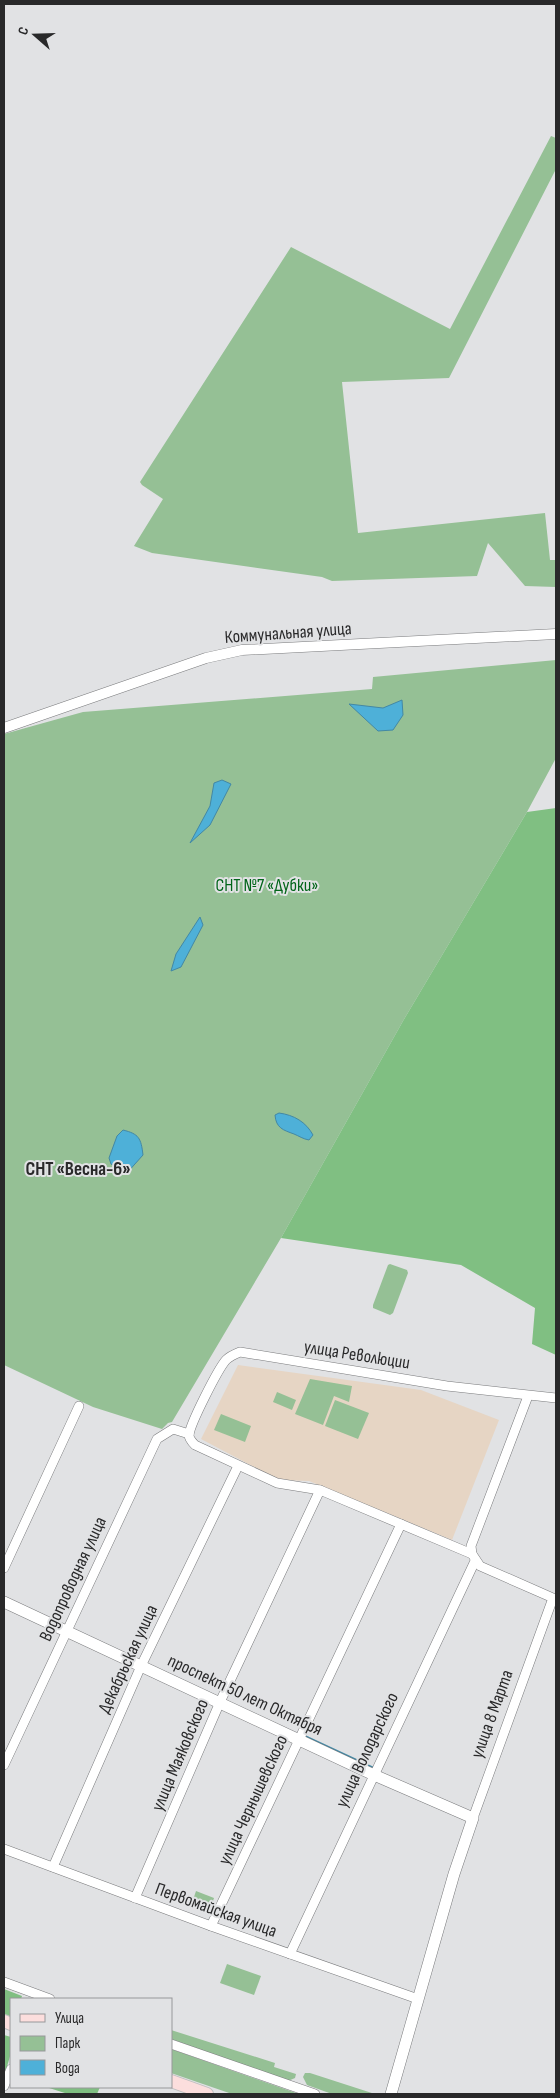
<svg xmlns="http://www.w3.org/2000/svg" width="560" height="2098" viewBox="0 0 560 2098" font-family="'Sofia Sans Condensed',sans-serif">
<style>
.education{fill:#e6d5c4}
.green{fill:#95c095}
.forest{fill:#80bf82}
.water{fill:#4eb0d8;stroke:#4388a4}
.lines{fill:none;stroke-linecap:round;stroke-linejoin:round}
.stream{stroke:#4388a4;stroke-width:2.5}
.minor-casing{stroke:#7a7b7d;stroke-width:10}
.tertiary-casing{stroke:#7a7b7d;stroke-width:11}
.secondary-casing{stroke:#7a7b7d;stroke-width:12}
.primary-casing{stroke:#bfbfbf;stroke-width:14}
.minor{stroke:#fff;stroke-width:9}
.tertiary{stroke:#fff;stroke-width:10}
.secondary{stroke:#fff;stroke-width:11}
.primary{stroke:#fcdedd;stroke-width:12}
.labels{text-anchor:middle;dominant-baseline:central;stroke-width:4;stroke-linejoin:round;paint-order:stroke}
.street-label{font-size:18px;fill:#29292a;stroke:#e1e2e4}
.park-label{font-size:18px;fill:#016519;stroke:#e1e2e4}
.neighbourhood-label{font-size:19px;font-weight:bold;fill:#29292a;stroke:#e1e2e4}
</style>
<rect width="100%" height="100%" fill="#e1e2e4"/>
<path class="education" d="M238,1365L421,1390L499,1420L452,1540L309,1481L279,1480L201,1439Z"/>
<g class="green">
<path d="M551,136L556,138V169L449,378L342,382L358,533L545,513L550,560H556V587L525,586L488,543L477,576L332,581L322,577L152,553L134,546L163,499L142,485L140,482L291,247L450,329Z"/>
<path d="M556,660V758L527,812L403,1021L281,1238L172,1422L168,1423L162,1429L93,1407L4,1365V734L83,712L372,689L373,677Z"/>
<path d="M390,1264L407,1270L408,1273L393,1313L390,1315L373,1308V1305L388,1265Z"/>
<path d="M310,1379L352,1386L349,1402L334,1396L323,1425L295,1414Z"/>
<path d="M277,1392L296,1400L292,1410L273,1402Z"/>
<path d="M335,1400L369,1413L358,1439L325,1426Z"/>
<path d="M221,1414L251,1426L245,1442L214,1430Z"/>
<path d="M196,1891L214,1898L210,1910L192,1903Z"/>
<path d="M227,1964L261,1976L254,1995L220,1983Z"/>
<path d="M171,2030L275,2063L274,2067L296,2074L295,2078L288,2081L171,2039Z"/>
<path d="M171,2049L299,2094H232L171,2073Z"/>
<path d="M305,2073H310L375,2094H332L307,2085L303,2077Z"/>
</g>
<g class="forest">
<path d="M556,808V1355L532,1344L535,1308L461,1265L281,1238L403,1021L527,812Z"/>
<path d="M4,1989L22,1996L21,1999H11V2017L4,2014Z"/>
<path d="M4,2035L11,2037V2053L6,2070L4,2069Z"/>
<path d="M46,2087H100L97,2094H68Z"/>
</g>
<g class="water">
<path d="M402,700L403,715L393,730L378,731L349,704L383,708Z"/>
<path d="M222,780L231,784L210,825L190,843L210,806L214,783Z"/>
<path d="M200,917L203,925L181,967L171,971L176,954Z"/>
<path d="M279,1113C294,1115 306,1122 313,1135L309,1140C303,1139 299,1136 294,1134C283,1130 276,1128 275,1115Z"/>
<path d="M123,1130C139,1134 141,1138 143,1155L126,1174L111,1164L109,1158L117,1136Z"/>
</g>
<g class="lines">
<path class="stream" d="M304,1736L373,1768"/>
<defs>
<g id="minor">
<path d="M472,1554L320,1490L277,1483L195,1445C192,1442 189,1439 189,1435C190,1424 218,1369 226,1360C230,1356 235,1354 240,1352L447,1386L556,1398"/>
<path d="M4,1568L79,1406"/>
<path d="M4,1765L157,1439L173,1429L189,1434"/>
<path d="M473,1818L553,1598L480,1566L472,1554L471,1546L528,1396"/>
<path d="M4,1849L211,1926L418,1999"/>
<path d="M53,1867L141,1666L238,1466"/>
<path d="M135,1898L220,1702L320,1490"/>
<path d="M211,1926L401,1524"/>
<path d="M290,1954L475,1561"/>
<path d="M4,1982L50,1999"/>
<path d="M171,2044L315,2094"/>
<path d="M4,2086L11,2069"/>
</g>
<path id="tertiary" d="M4,728L206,658L242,650L556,634"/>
<path id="secondary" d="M4,1602L374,1775L473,1818L454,1874L391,2094"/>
<g id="primary">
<path d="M4,2021L11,2024"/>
<path d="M171,2081L207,2094"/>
</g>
</defs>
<use href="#minor" class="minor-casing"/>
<use href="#tertiary" class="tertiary-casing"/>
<use href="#secondary" class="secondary-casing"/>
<use href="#primary" class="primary-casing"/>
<use href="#minor" class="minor"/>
<use href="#tertiary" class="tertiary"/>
<use href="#secondary" class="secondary"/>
<use href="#primary" class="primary"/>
</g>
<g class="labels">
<g class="street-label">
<text transform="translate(288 633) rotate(-4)">Коммунальная улица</text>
<text transform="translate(357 1355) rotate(9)">улица Революции</text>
<text transform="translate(73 1579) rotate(-65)">Водопроводная улица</text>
<text transform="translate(128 1659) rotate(-65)">Декабрьская улица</text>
<text transform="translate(245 1695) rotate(25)">проспект 50 лет Октября</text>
<text transform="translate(492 1714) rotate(-70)">улица 8 Марта</text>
<text transform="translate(367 1750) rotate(-65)">улица Володарского</text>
<text transform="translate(180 1755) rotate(-67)">улица Маяковского</text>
<text transform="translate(253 1800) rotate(-65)">улица Чернышевского</text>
<text transform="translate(216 1910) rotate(20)">Первомайская улица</text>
</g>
<g class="park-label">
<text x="267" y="885">СНТ №7 «Дубки»</text>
</g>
<g class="neighbourhood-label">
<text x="78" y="1169">СНТ «Весна-6»</text>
</g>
</g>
<rect width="560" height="2098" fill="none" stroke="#29292a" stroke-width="10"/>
<rect x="10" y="1998" width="162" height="90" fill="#e1e2e4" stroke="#97989a"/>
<rect x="20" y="2014" width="25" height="8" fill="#fcdedd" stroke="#97989a"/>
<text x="55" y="2023" font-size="15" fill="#29292a">Улица</text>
<rect x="20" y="2036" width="25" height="15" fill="#95c095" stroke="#97989a"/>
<text x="55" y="2048" font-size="15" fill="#29292a">Парк</text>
<rect x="20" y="2060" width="25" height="15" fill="#4eb0d8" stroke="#97989a"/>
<text x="55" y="2073" font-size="15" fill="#29292a">Вода</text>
<g transform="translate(35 35) rotate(290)" stroke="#e1e2e4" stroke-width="4" paint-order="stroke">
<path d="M0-4L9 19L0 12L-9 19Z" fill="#29292a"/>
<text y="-8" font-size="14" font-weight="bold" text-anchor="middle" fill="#29292a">С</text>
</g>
</svg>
